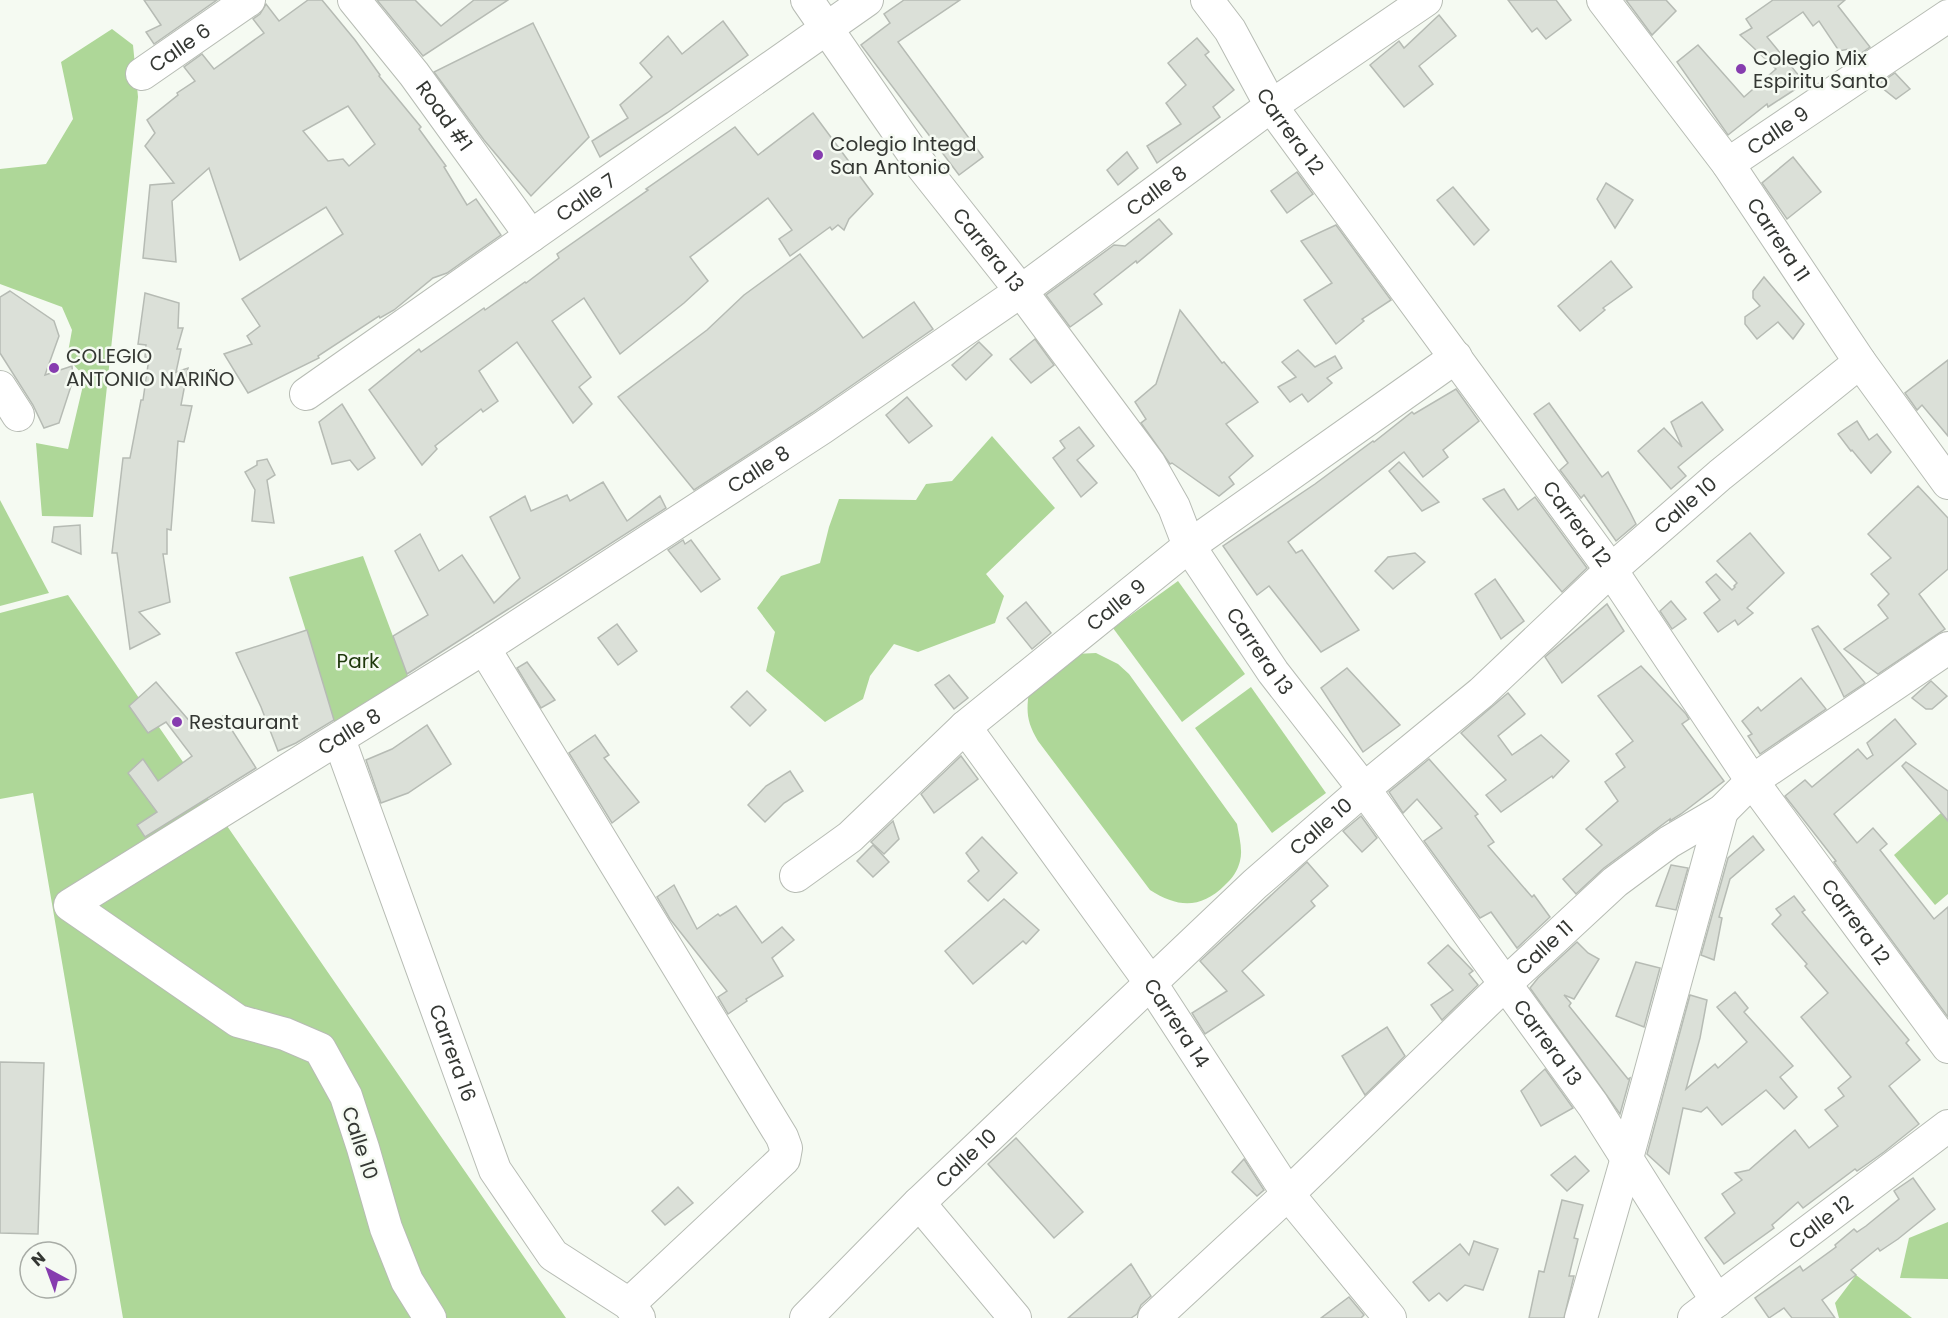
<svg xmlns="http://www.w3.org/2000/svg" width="1948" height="1318" viewBox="0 0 1948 1318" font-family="Poppins,sans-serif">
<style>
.green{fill:#aed798}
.building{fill:#dbe0d8;stroke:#b6bbb4;stroke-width:1.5;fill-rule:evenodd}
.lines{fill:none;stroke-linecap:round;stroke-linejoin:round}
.minor-casing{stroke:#b7bcb4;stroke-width:34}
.minor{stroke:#fff;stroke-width:32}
.poi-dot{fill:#863caf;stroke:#f5faf2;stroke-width:2}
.labels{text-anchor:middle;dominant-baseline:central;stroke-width:5;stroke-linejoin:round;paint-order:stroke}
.street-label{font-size:20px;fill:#343733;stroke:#f5faf2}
.poi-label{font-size:20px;fill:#343733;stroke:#f5faf2;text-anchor:start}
.park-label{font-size:20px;fill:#1e380c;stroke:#f5faf2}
</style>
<rect width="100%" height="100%" fill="#f5faf2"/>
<g class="green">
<path d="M112,29L133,45L138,97L93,517L42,516L36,443L68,449L85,377L67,358L72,330L62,307L0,284V169L46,164L73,119L61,62Z"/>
<path d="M992,436L1055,508L986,574L1004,596L995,623L918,652L894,644L870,676L863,699L825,722L766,671L775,632L757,608L781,576L820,563L829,527L839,499L916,500L926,484L952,481Z"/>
<path d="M0,500L49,593L0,606Z"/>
<path d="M363,556L410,682L336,727L289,577Z"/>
<path d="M1178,581L1245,674L1182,722L1113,628Z"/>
<path d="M68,595L566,1318H123L33,793L0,799V613Z"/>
<path d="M1096,653L1118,664L1129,674L1237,824C1239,836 1243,850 1240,861C1238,870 1232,879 1225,885C1201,909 1178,908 1150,890L1038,741C1027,722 1026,713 1029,691L1075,654Z"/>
<path d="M1251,687L1326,793L1272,833L1195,728Z"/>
<path d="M1941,813L1948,821V894L1935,905L1894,855Z"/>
<path d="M1948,1222V1279L1900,1278L1909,1238Z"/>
<path d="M1856,1275L1912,1318H1839L1835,1303Z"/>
</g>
<g class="building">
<path d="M144,0H217L154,44L146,32L161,25Z"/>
<path d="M308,0H322L355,40L380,75L379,76L421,127L419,129L446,166L444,167L467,205L476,199L501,235L447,273L433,278L394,310L380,318L379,316L318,356L319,358L248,393L224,354L252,344L247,336L260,326L242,299L343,234L326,207L240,260L209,168L172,201L176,262L143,258L150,185L174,183L145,146L155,133L147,120L178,95L177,93L195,81L184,67L202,54L214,69L264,33L253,19L260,14L266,4L279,21ZM348,106L375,144L349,166L343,159L328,161L303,131Z"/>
<path d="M377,0H415L441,26L474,0H508L423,56Z"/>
<path d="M904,0H960L898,42L983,157L959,175L861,45L890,23L884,14Z"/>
<path d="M1508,0H1556L1571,20L1546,39L1537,28L1532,32Z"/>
<path d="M1626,0H1666L1676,11L1652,35Z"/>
<path d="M1773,0H1845L1838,6L1870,47L1860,54L1849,49L1839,51L1819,21L1813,26L1803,12L1767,37L1805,83L1768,107L1767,104L1728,135L1677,62L1698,45L1744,97L1776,69L1740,35L1752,28L1746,19Z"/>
<path d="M1439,15L1456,36L1419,66L1433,84L1404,107L1370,65L1399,41L1404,48Z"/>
<path d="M723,21L748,55L667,113L600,157L592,141L628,118L620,105L652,77L640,63L668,36L682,54Z"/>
<path d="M533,23L589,137L531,196L484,140L434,72Z"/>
<path d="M1197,38L1209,52L1205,55L1234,90L1213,107L1220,117L1157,163L1147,146L1181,124L1166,103L1186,85L1168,63Z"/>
<path d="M1895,73L1910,89L1896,99L1881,87L1880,83Z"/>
<path d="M813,113L873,194L849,219L844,230L838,225L832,230L830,227L790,256L779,239L792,230L768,198L690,257L708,281L684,303L620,354L584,298L552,321L591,377L579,387L592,404L573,423L517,342L479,371L498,401L483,412L481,409L435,446L437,449L422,465L369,390L419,349L421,352L484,308L485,310L525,282L526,283L559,258L557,254L648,190L646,189L735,127L758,155Z"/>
<path d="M1127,152L1138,168L1118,185L1107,170Z"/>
<path d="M1793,157L1821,192L1787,219L1762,183Z"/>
<path d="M1297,172L1313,194L1287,213L1271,191Z"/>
<path d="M1606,183L1633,200L1615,228L1597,199Z"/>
<path d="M1453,187L1489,230L1474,245L1437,200Z"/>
<path d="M1159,219L1172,234L1137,263L1136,261L1094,294L1102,304L1070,327L1046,295L1114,245L1125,246Z"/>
<path d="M1336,225L1391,300L1362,319L1364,321L1336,344L1304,300L1332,283L1301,241Z"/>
<path d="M800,254L863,338L914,302L933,329L812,413L694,490L618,397L707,330L744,295Z"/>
<path d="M1611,261L1632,287L1603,308L1605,310L1580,331L1558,306Z"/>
<path d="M1764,277L1804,324L1793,339L1778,322L1757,339L1745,324V317L1760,306L1753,298V291Z"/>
<path d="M10,291L54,321L59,336L45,375L72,366L73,380L59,423L44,428L33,405L0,353V297Z"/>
<path d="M145,293L179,303L178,328H183L177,349H181L176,372L188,368L181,405L192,406L184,442L178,441L171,530L167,529V554H163L170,602L139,612L160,634L130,649L117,553H112L123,458H130L141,400H143L149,358L145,357L146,345L138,344Z"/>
<path d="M1180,310L1222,363L1224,362L1258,402L1226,424L1253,456L1229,477L1234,484L1219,496L1172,463L1170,464L1141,423L1146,419L1135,402L1156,384Z"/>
<path d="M1035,339L1054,365L1031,383L1010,359Z"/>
<path d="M979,342L992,355L966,380L952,365Z"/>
<path d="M1298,350L1315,367L1335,356L1342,368L1327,378L1332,383L1308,402L1302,394L1290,402L1278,387L1296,377L1282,362Z"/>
<path d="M1948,360V436L1922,405L1917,410L1905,393Z"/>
<path d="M1456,389L1479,421L1443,450L1448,457L1423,477L1404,452L1288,542L1296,553L1302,550L1359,630L1321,652L1269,586L1257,595L1223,546L1315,484L1373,441L1374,442L1412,412L1414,414Z"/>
<path d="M907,397L932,426L909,443L886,415Z"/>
<path d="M1702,402L1723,430L1678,467L1686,476L1671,489L1638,451L1664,428L1682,447L1671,422Z"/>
<path d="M1549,403L1602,477L1608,472L1630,512L1636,524L1616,541L1584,495L1581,498L1560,470L1568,463L1534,414Z"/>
<path d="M342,404L375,458L358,470L350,460L332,464L319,422Z"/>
<path d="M1857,421L1869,440L1877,434L1891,452L1871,473L1852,450L1851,451L1838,434Z"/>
<path d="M1079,427L1094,446L1077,460L1097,483L1081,497L1053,458L1065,448L1060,441Z"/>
<path d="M267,459L275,475L267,480L274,523L252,521L255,490L245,472L257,465V461Z"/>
<path d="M1399,462L1439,502L1422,511L1389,471Z"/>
<path d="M603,482L627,521L660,496L666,508L407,674L393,636L428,615L395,551L420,534L439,571L462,555L494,603L520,578L490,517L525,496L531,511L567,495L570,501Z"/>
<path d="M1918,486L1948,518V569L1919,594L1945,629L1878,674L1844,649L1888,618L1878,605L1889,594L1871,574L1891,558L1868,534Z"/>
<path d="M1504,489L1518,510L1535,497L1587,568L1562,592L1483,499Z"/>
<path d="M80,525L81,554L52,542L54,527Z"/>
<path d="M1750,533L1784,573L1747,608L1753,613L1738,625L1735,620L1718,632L1704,613L1720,600L1706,582L1716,574L1732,590L1735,587L1734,586L1737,583L1717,561Z"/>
<path d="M683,540L685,544L691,540L720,579L701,592L668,550Z"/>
<path d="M1415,553L1425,562L1393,589L1375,571L1388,557Z"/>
<path d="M1495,579L1524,621L1501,639L1475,594Z"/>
<path d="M1671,601L1686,619L1672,629L1660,611Z"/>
<path d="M1026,602L1051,633L1032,649L1007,618Z"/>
<path d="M1607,604L1624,631L1562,683L1545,657Z"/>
<path d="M617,624L637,651L618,665L598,638Z"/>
<path d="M1818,626L1865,683L1844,697L1812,629Z"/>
<path d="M307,630L334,720L296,743L278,751L261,707L236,653Z"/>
<path d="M527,662L555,700L541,708L517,668Z"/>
<path d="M1641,666L1686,714L1689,719L1682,724L1724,781L1681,814L1670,821V819L1604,868L1576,894L1563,879L1602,845L1586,829L1618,801L1605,782L1625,767L1616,754L1633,741L1598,696Z"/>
<path d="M1347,668L1400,725L1363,752L1321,688Z"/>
<path d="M949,675L968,698L954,709L935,685Z"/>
<path d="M1801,678L1826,709L1760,754L1748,736L1752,734L1742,721L1758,707L1761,711Z"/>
<path d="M1931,681L1947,696L1932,709H1926L1912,698Z"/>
<path d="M156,682L198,731L223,716L256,768L145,837L137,825L157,812L128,773L143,759L158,781L192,756L166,722L148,733L129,706Z"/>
<path d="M747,691L766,710L750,726L731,707Z"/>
<path d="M1508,693L1525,714L1498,736L1512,755L1541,735L1569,761L1553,778L1552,776L1501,812L1486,795L1506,780L1461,733Z"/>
<path d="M1895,719L1916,744L1834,814L1857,843L1873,828L1887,844L1880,850L1934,919L1948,907V1017L1834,862L1836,861L1785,796L1805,780L1812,787L1858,749L1867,759L1873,755L1867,743Z"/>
<path d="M427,725L451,764L408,793L381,803L366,760L392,749Z"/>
<path d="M595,735L609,755L604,758L639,802L612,823L569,753Z"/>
<path d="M961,756L978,779L934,813L921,794Z"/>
<path d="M1429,759L1478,814L1475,816L1494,842L1488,846L1532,897L1534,895L1550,917L1517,948L1491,912L1480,918L1424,841L1442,828L1417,799L1403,813L1389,792Z"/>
<path d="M1906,762L1948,791V821L1902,766Z"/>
<path d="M790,771L803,791L784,803L765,822L748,805L766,786Z"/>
<path d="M1361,816L1377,838L1362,852L1343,831Z"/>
<path d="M893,821L899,839L884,854L871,842Z"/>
<path d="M1753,836L1764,850L1730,879L1719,917L1722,918L1714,960L1701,955L1728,858Z"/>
<path d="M982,837L1017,873L988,901L968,881L979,871L966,853Z"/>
<path d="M873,845L889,862L873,877L857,861Z"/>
<path d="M1307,862L1328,886L1311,901L1315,906L1242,971L1264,995L1205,1034L1192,1013L1227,991L1200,961Z"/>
<path d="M1671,865L1688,868L1676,910L1656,906Z"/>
<path d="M674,885L697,929L718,914L720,916L736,906L762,943L782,927L794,940L772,958L783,976L746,999L747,1001L728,1014L718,997L727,991L670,919L657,897Z"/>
<path d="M1794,896L1805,910L1802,912L1909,1040L1906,1043L1920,1060L1889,1086L1919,1124L1884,1152L1857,1171L1855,1169L1803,1208L1798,1202L1772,1225L1774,1228L1724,1264L1705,1238L1735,1213L1722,1194L1742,1180L1735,1173L1749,1170L1795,1130L1809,1148L1838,1126L1825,1110L1844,1096L1838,1088L1851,1077L1801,1017L1828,993L1805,966L1807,964L1772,924L1781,915L1776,909Z"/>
<path d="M1004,899L1039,930L1026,944L1023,941L973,984L945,951Z"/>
<path d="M1577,942L1588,953L1599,959L1574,999L1564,995L1571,1003L1569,1006L1628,1079L1630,1078L1620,1114L1530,988L1538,978Z"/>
<path d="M1448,945L1473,971L1469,974L1478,985L1442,1020L1431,1005L1453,990L1428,963Z"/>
<path d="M1636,962L1660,968L1644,1027L1616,1016Z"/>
<path d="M1735,992L1748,1008L1744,1012L1793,1066L1780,1077L1797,1097L1784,1109L1766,1090L1722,1125L1707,1107L1701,1112L1683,1108L1669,1174L1647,1154L1690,995L1707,1000L1700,1038L1686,1089L1715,1064L1718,1068L1747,1042L1717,1007Z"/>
<path d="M1387,1027L1405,1056L1365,1095L1342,1056Z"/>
<path d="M0,1062L44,1063L38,1234L0,1233Z"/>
<path d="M1545,1069L1573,1108L1541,1126L1521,1091Z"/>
<path d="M1016,1138L1083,1212L1054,1238L988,1164Z"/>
<path d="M1575,1156L1589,1171L1567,1191L1551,1175Z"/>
<path d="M1244,1159L1264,1190L1257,1196L1232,1172Z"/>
<path d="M1913,1178L1935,1209L1898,1239L1880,1251L1878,1248L1851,1270L1856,1275L1822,1300L1835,1318H1792L1784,1308L1769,1318L1755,1298L1800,1266L1803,1271L1836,1247L1835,1245L1854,1229L1857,1232L1866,1226L1899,1199L1894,1191Z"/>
<path d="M678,1187L693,1203L665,1225L652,1211Z"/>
<path d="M1562,1200L1583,1205L1574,1238L1578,1239L1569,1276H1574L1564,1318H1529L1539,1271L1544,1272Z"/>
<path d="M1474,1241L1498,1249L1483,1290L1465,1285L1447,1301L1439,1293L1429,1301L1413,1282L1460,1244L1469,1255Z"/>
<path d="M1131,1264L1151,1296L1141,1305L1137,1314L1131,1318H1068Z"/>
<path d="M1349,1297L1364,1315L1361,1318H1321Z"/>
</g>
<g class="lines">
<defs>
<g id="minor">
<path id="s1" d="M354,0L414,74L531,236"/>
<path id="s2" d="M807,0L921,165L1021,291L1149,463L1174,507L1189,546L1273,672L1364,789L1593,1105L1717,1301"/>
<path id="s3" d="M1207,0L1230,30L1271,106L1611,570L1752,781L1948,1047"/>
<path id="s4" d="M1603,0L1728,164L1860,362L1948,483"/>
<path id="s5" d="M142,74L249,0"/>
<path id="s6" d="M1728,164L1948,16"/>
<path d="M0,387L18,415"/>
<path id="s7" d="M306,394L867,0"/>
<path d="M484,648L782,1137L786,1148L784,1159L629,1304"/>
<path id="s8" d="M965,727L1150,982L1288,1194L1390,1318"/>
<path id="s9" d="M339,739L495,1170L553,1255L629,1304L639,1318"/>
<path id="s10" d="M796,876L850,837L965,727L1189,546L1456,357"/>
<path d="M919,1203L1015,1318"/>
<path id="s11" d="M430,1318L407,1281L386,1228L363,1148L346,1096L320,1049L285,1034L238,1021L70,905L484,648L822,428L1021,291L1271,106L1426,0"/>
<path id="s12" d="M806,1318L919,1203L1255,884L1364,789L1481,693L1611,570L1720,475L1860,362"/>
<path id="s13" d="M1154,1318L1288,1194L1505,984L1615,882L1669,842L1722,811L1752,781L1948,648"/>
<path d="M1581,1318L1627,1158L1722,811"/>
<path id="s14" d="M1694,1318L1948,1126"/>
</g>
</defs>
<use href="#minor" class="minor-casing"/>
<use href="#minor" class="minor"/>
</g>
<g class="poi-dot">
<circle cx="1741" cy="69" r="6"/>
<circle cx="818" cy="155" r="6"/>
<circle cx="54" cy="368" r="6"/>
<circle cx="177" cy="722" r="6"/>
</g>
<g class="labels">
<g class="street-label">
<text stroke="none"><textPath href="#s5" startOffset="46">Calle 6</textPath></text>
<text stroke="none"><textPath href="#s1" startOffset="147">Road #1</textPath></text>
<text stroke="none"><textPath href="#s3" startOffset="156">Carrera 12</textPath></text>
<text stroke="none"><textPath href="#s6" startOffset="60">Calle 9</textPath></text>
<text stroke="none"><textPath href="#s11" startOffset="1884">Calle 8</textPath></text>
<text stroke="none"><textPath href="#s7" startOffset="342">Calle 7</textPath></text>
<text stroke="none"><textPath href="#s4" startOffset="297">Carrera 11</textPath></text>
<text stroke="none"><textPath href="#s2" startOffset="309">Carrera 13</textPath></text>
<text stroke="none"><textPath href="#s11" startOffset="1398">Calle 8</textPath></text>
<text stroke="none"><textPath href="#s12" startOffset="1198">Calle 10</textPath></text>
<text stroke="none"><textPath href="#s3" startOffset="642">Carrera 12</textPath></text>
<text stroke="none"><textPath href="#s10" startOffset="420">Calle 9</textPath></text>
<text stroke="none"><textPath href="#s2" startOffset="795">Carrera 13</textPath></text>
<text stroke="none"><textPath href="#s11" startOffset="912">Calle 8</textPath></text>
<text stroke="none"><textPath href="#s12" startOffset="712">Calle 10</textPath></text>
<text stroke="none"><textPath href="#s3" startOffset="1128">Carrera 12</textPath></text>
<text stroke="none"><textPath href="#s13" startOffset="538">Calle 11</textPath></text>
<text stroke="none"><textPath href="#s8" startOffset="364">Carrera 14</textPath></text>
<text stroke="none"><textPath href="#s2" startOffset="1281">Carrera 13</textPath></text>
<text stroke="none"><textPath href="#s9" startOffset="334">Carrera 16</textPath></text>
<text transform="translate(360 1143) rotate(72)">Calle 10</text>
<text stroke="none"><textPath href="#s12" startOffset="226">Calle 10</textPath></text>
<text stroke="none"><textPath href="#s14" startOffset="159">Calle 12</textPath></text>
</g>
<g class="poi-label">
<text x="1753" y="58">Colegio Mix<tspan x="1753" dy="23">Espiritu Santo</tspan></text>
<text x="830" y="144">Colegio Integd<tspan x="830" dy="23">San Antonio</tspan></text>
<text x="66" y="356">COLEGIO<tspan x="66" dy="23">ANTONIO NARIÑO</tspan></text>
<text x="189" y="722">Restaurant</text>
</g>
<g class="park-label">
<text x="358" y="661">Park</text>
</g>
</g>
<g transform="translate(48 1270) rotate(319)"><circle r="28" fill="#f5faf2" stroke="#a8aca6" stroke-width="1.5"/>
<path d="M0-4.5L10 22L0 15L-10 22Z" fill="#863caf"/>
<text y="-9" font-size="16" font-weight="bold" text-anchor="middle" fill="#343733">N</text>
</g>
</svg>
